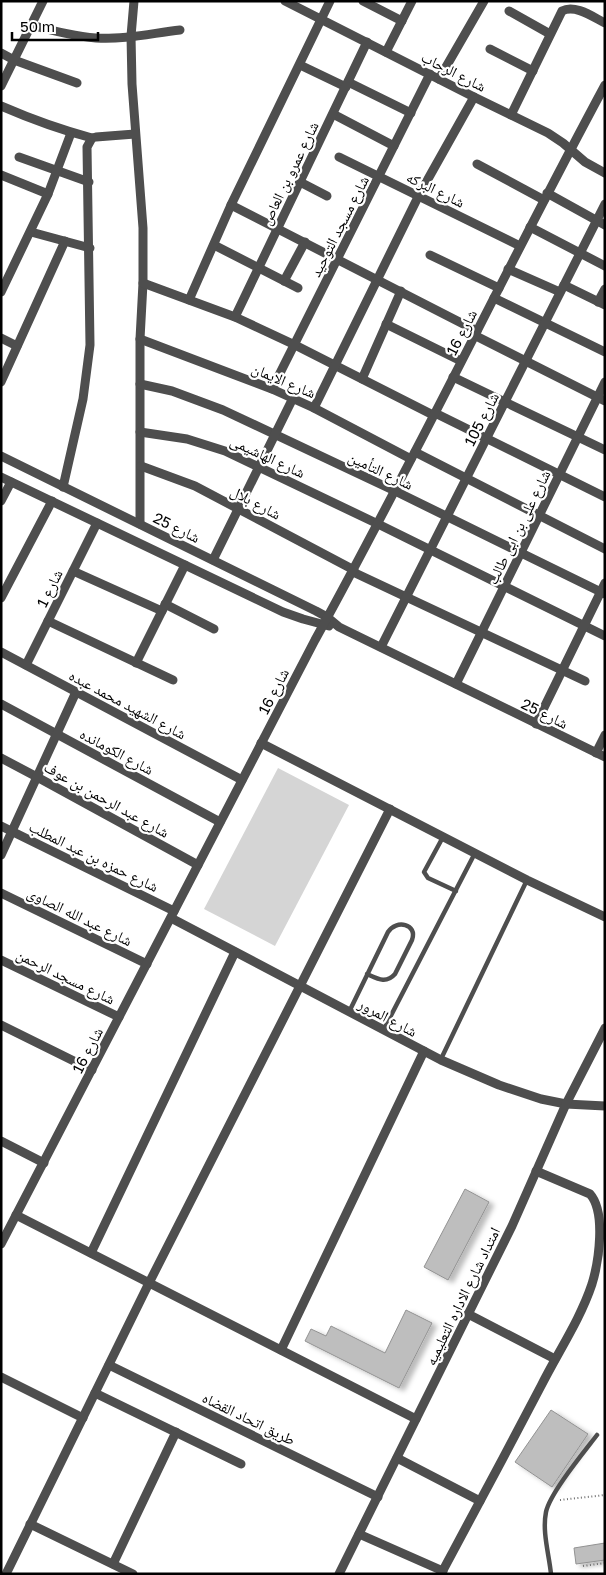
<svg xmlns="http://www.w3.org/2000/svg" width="606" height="1575" viewBox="0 0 606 1575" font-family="'Golos Text','Noto Naskh Arabic',sans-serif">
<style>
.green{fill:#d5d5d5}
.building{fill:#bebebe;stroke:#929292;filter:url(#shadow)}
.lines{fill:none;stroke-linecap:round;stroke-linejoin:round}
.path{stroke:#707070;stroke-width:2;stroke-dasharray:1 2.5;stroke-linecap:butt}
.service{stroke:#4e4e4e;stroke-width:4.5}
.minor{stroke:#4e4e4e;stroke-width:9}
.labels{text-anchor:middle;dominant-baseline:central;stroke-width:4.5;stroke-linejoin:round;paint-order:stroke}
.street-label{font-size:15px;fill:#000;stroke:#fff}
</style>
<defs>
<filter id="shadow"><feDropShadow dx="5" dy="3" stdDeviation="2.5" flood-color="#0004"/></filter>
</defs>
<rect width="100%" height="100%" fill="#fff"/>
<path class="green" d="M278,768L349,805L275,946L204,909Z"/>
<g class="building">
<path d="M465,1189L489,1202L448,1280L424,1267Z"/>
<path d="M406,1310L432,1323L399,1388L305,1341L311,1329L326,1336L331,1326L385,1353Z"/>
<path d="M551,1410L588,1434L552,1487L515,1462Z"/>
<path d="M605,1543V1560L576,1564L574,1548Z"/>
</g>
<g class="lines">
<g class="path">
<path d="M560,1500L605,1495"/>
<path d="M583,1566L605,1563"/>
</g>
<g class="service">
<path d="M443,837L424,872L428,878L456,891"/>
<path d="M349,1012L388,932C396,919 418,924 412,940L395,974C386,984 378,979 367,974"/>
<path d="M384,1029L475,853"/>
<path d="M441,1059L527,880"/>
<path d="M551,1574C549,1554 542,1532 546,1512C550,1493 584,1452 597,1435"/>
</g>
<g class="minor">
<path d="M134,1L131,36L132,84L143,228V283L140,339V524"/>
<path d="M285,1L474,97L548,133L563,143L585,162L605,173"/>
<path d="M363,1L402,21"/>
<path d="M509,11L550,34"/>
<path d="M31,25C53,31 73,36 96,38C123,40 153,33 180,30"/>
<path d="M490,49L533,71"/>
<path d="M386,52L412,1"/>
<path d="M1,53L14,60L77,83"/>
<path d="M300,65L346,87"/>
<path d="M439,79L484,1"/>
<path d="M348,82L411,113"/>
<path d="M1,86L43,1"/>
<path d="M1,106C31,119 61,130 92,138"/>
<path d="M333,114L394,146"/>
<path d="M511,115L562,11C575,4 593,17 605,23"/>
<path d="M19,157L89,182"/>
<path d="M339,157L520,246"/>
<path d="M477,164L544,200"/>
<path d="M1,175L48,194"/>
<path d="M300,182L327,196"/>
<path d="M547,193L605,225"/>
<path d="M231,205L477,331"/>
<path d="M530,227L605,266"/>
<path d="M31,232L90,248"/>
<path d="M214,245L298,288"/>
<path d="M430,255L499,288"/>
<path d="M508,269L560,292"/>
<path d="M284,281L305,242"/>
<path d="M143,283L235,317L295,345L433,415"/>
<path d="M564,285L605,305"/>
<path d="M1,292L48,194L71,133"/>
<path d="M494,298L605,352"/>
<path d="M189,300L231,205L330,1"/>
<path d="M598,302L605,289"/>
<path d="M235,317L367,42"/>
<path d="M386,324L461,361"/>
<path d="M474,335L605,401"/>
<path d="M1,338L17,346"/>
<path d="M140,339L272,389L314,408L411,459"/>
<path d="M453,377L605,450"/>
<path d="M362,379L401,291"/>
<path d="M1,382L65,241"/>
<path d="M140,384L172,391L223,410L395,491L605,594"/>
<path d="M272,389L430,74"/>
<path d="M314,408L419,195L474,97"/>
<path d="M435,413L605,497"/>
<path d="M140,432L187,439L225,451L378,524L605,636"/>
<path d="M415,452L605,549"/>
<path d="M1,456L316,611L327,617L339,627L605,757"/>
<path d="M141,466L195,486L354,570"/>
<path d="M1,477L283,612L303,619L329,626"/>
<path d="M63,487L83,399L90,345L87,147L92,138L96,137L135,134"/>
<path d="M1,501L11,482"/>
<path d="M213,560L293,398"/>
<path d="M73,571L162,611"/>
<path d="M353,572L585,681"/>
<path d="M1,598L52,501"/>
<path d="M165,604L214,629"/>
<path d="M48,621L173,680"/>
<path d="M381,647L605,204"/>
<path d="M1,652L242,780"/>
<path d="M136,663L185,565"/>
<path d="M26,665L97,523"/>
<path d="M456,684L605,382"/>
<path d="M1,704L220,822"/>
<path d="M536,724L605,583"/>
<path d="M261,743L527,880L605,917"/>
<path d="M596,753L605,735"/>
<path d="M1,758L37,777L198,865"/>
<path d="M1,826L174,911"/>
<path d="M1,855L76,692"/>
<path d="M1,893L147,964"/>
<path d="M171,918L441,1060L499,1085L541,1099L566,1104L605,1106"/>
<path d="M1,960L119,1017"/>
<path d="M1,1025L92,1070"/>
<path d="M1,1141L44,1163"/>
<path d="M16,1215L416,1419"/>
<path d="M1,1244L315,640C416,457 506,269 605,85"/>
<path d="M91,1253L235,952"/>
<path d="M468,1314L555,1359"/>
<path d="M281,1350L424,1051"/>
<path d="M109,1365L378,1497"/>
<path d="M1,1377L83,1418"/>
<path d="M95,1393L241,1464"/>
<path d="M397,1458L480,1501"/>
<path d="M30,1524L133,1574"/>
<path d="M359,1534L443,1571"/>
<path d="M113,1564L176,1432"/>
<path d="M6,1574L149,1283L390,809"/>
<path d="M339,1574L512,1226L566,1104L605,1028"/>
<path d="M441,1574C475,1511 508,1449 541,1386C558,1352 580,1320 592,1284C599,1261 606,1212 590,1194L536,1171"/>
</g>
</g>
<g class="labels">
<g class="street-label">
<text transform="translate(454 71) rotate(27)">شارع الرحاب</text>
<text transform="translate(289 173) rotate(-64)">شارع عمرو بن العاص</text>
<text transform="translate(436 189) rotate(26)">شارع البركه</text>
<text transform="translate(339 226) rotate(-63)">شارع مسجد التوحيد</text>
<text transform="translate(461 332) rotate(-63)">شارع 16</text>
<text transform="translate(284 380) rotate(23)">شارع الايمان</text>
<text transform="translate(481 419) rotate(-63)">شارع 105</text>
<text transform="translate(268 456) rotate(25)">شارع الهاشيمى</text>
<text transform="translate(381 470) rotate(25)">شارع التأمين</text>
<text transform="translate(256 502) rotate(28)">شارع بلال</text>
<text transform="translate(177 527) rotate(26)">شارع 25</text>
<text transform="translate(518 527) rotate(-64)">شارع على بن ابى طالب</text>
<text transform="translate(49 588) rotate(-64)">شارع 1</text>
<text transform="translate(273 691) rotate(-63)">شارع 16</text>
<text transform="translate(128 704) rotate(28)">شارع الشهيد محمد عبده</text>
<text transform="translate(545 713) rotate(26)">شارع 25</text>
<text transform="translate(117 751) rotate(28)">شارع الكومانده</text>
<text transform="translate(107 799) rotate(29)">شارع عبد الرحمن بن عوف</text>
<text transform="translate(94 856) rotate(26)">شارع حمزه بن عبد المطلب</text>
<text transform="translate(80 916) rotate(26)">شارع عبد الله الصاوى</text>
<text transform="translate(66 976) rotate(26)">شارع مسجد الرحمن</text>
<text transform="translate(388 1017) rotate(28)">شارع المرور</text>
<text transform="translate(87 1050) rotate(-63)">شارع 16</text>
<text transform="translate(462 1296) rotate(-64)">امتداد شارع الاداره التعليميه</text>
<text transform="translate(249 1418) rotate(26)">طريق اتحاد القضاه</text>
</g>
</g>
<rect width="606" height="1575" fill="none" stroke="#000000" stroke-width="5"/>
<path d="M12 32v8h86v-8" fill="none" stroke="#000000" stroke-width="2.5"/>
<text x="20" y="32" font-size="15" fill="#000000" stroke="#ffffff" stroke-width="4" paint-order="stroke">50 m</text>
</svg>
